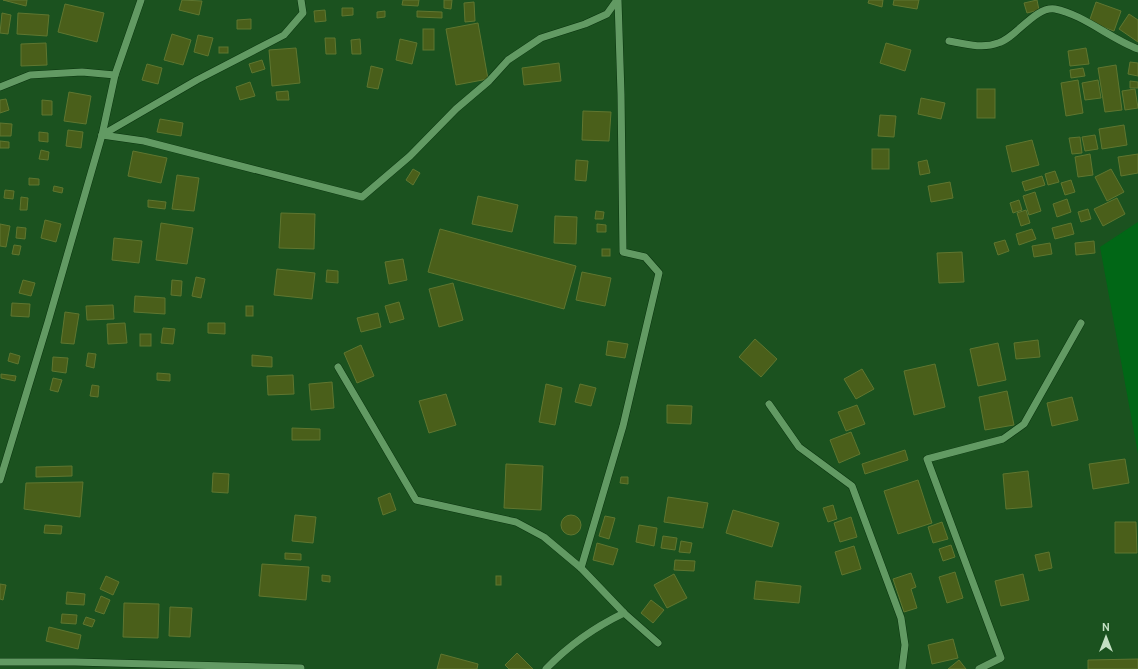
<svg xmlns="http://www.w3.org/2000/svg" width="1138" height="669" viewBox="0 0 1138 669" font-family="Cabin,sans-serif">
<style>
.green{fill:#016716}
.building{fill:#4a5f1a;stroke:#5f7630}
.lines{fill:none;stroke-linecap:round;stroke-linejoin:round}
.minor-casing{stroke:#0a350f;stroke-width:8}
.minor{stroke:#629a63;stroke-width:7}
</style>
<rect width="100%" height="100%" fill="#1b521f"/>
<path class="green" d="M1138,222V454L1100,247Z"/>
<g class="building">
<path d="M3,0H27L26,6Z"/>
<path d="M182,0L202,1L199,15L179,10Z"/>
<path d="M403,0H419L418,6L402,5Z"/>
<path d="M444,0H452L451,9L444,8Z"/>
<path d="M869,0H883L882,7L868,3Z"/>
<path d="M894,0H919L917,9L893,5Z"/>
<path d="M1037,0L1039,10L1027,13L1024,3Z"/>
<path d="M474,2L475,21L465,22L464,3Z"/>
<path d="M1096,2L1121,11L1114,31L1089,22Z"/>
<path d="M65,4L104,13L97,42L58,32Z"/>
<path d="M342,8H353V15L342,16Z"/>
<path d="M325,10L326,21L315,22L314,11Z"/>
<path d="M385,11V17L377,18V12Z"/>
<path d="M417,11L442,12V18L417,17Z"/>
<path d="M2,13L11,15L8,34L0,33Z"/>
<path d="M18,13L49,15L47,36L17,34Z"/>
<path d="M1129,14L1138,20V42L1119,29Z"/>
<path d="M251,19V29H237V20Z"/>
<path d="M478,23L488,79L456,85L446,29Z"/>
<rect x="423" y="29" width="11" height="21"/>
<path d="M172,34L191,40L183,65L164,60Z"/>
<path d="M198,35L213,38L208,56L194,52Z"/>
<path d="M325,38H335L336,54H326Z"/>
<path d="M360,39L361,54H352L351,40Z"/>
<path d="M400,39L417,43L412,64L396,60Z"/>
<path d="M46,43L47,65L21,66V44Z"/>
<path d="M886,43L911,50L905,71L880,63Z"/>
<rect x="219" y="47" width="9" height="6"/>
<path d="M296,48L300,83L272,86L269,50Z"/>
<path d="M1086,48L1089,64L1070,66L1068,51Z"/>
<path d="M262,60L265,69L252,73L249,64Z"/>
<path d="M1130,62L1138,63V76L1128,74Z"/>
<path d="M559,63L561,81L524,85L522,68Z"/>
<path d="M147,64L162,68L158,84L142,80Z"/>
<path d="M1116,65L1122,110L1105,112L1098,68Z"/>
<path d="M371,66L383,69L378,89L367,87Z"/>
<path d="M1083,68L1085,76L1071,78L1070,70Z"/>
<path d="M1078,80L1083,113L1066,116L1061,83Z"/>
<path d="M1098,80L1101,98L1085,100L1082,83Z"/>
<path d="M1130,81L1138,82V88H1130Z"/>
<path d="M250,82L255,96L240,100L236,87Z"/>
<rect x="977" y="89" width="18" height="29"/>
<path d="M1135,89L1138,108L1125,110L1122,91Z"/>
<path d="M288,91L289,100H277L276,92Z"/>
<path d="M69,92L91,96L86,124L64,121Z"/>
<path d="M921,98L945,103L941,119L918,114Z"/>
<path d="M6,99L9,110L0,113V100Z"/>
<path d="M42,100L52,101V115H42Z"/>
<path d="M583,111L611,112L609,141L582,140Z"/>
<path d="M880,115L896,116L894,137L878,136Z"/>
<path d="M160,119L183,123L181,136L157,132Z"/>
<path d="M0,123L12,124L11,136H0Z"/>
<path d="M1124,125L1127,145L1102,149L1099,129Z"/>
<path d="M68,130L83,132L81,148L66,146Z"/>
<path d="M39,132L48,133V142L39,141Z"/>
<path d="M1095,135L1098,149L1085,151L1082,137Z"/>
<path d="M1080,137L1082,153L1072,154L1069,138Z"/>
<path d="M1032,140L1039,165L1012,172L1006,146Z"/>
<path d="M0,141L9,142V148H0Z"/>
<rect x="872" y="149" width="17" height="20"/>
<path d="M41,150L49,152L48,160L39,159Z"/>
<path d="M133,151L167,158L161,183L128,176Z"/>
<path d="M1090,154L1093,175L1078,177L1075,157Z"/>
<path d="M1138,154V173L1121,176L1118,157Z"/>
<path d="M576,160L588,161L586,181L575,180Z"/>
<path d="M927,160L930,173L920,175L918,162Z"/>
<path d="M413,169L420,173L413,185L406,180Z"/>
<path d="M1111,169L1124,192L1107,201L1095,177Z"/>
<path d="M1055,171L1059,182L1048,185L1045,174Z"/>
<path d="M177,175L199,178L194,211L172,209Z"/>
<path d="M1042,176L1045,185L1025,191L1022,182Z"/>
<path d="M29,178L39,179V185H29Z"/>
<path d="M1071,180L1075,192L1065,195L1061,183Z"/>
<path d="M950,182L953,198L931,202L928,186Z"/>
<path d="M54,186L63,188L62,193L53,191Z"/>
<path d="M5,190L14,191L13,199L4,198Z"/>
<path d="M1035,192L1041,211L1029,215L1023,196Z"/>
<path d="M478,196L518,205L512,232L472,224Z"/>
<path d="M21,197L28,198L27,210H20Z"/>
<path d="M1117,198L1125,214L1103,226L1094,209Z"/>
<path d="M1067,199L1071,212L1057,217L1053,204Z"/>
<path d="M148,200L166,202L165,209L148,207Z"/>
<path d="M1019,200L1022,210L1013,213L1010,203Z"/>
<path d="M1088,209L1091,219L1081,222L1078,212Z"/>
<path d="M1026,210L1030,223L1021,226L1017,213Z"/>
<path d="M596,211L604,212L603,219H595Z"/>
<path d="M281,213L315,214L314,249L279,248Z"/>
<path d="M555,216L577,217L576,244L554,243Z"/>
<path d="M45,220L61,224L56,242L41,238Z"/>
<path d="M161,223L193,228L187,264L156,260Z"/>
<path d="M1071,223L1074,234L1055,239L1052,228Z"/>
<path d="M0,224L10,226L6,247L0,246Z"/>
<path d="M597,224L606,225V232H597Z"/>
<path d="M17,227L26,228L25,239L16,238Z"/>
<path d="M440,229L576,266L564,309L428,272Z"/>
<path d="M1032,229L1036,239L1019,245L1016,234Z"/>
<path d="M114,238L142,241L139,263L112,260Z"/>
<path d="M1005,240L1009,251L998,255L994,243Z"/>
<path d="M1094,241L1095,253L1076,255L1075,243Z"/>
<path d="M1050,243L1052,254L1034,257L1032,246Z"/>
<path d="M14,245L21,246L19,255L12,254Z"/>
<rect x="602" y="249" width="8" height="7"/>
<path d="M962,252L964,282L939,283L937,253Z"/>
<path d="M403,259L407,280L389,284L385,262Z"/>
<path d="M277,269L315,273L312,299L274,295Z"/>
<path d="M327,270L338,271V283L326,282Z"/>
<path d="M582,272L611,278L605,306L576,300Z"/>
<path d="M196,277L205,279L201,298L192,296Z"/>
<path d="M23,280L35,283L31,296L19,293Z"/>
<path d="M172,280L182,281L181,296L171,295Z"/>
<path d="M453,283L463,320L439,327L429,289Z"/>
<path d="M135,296L165,298V314L134,312Z"/>
<path d="M399,302L404,319L390,323L385,306Z"/>
<path d="M12,303L30,304L29,317L11,316Z"/>
<path d="M113,305L114,319L87,320L86,306Z"/>
<rect x="246" y="306" width="7" height="10"/>
<path d="M65,312L79,314L74,344L61,343Z"/>
<path d="M378,313L381,327L361,332L357,318Z"/>
<path d="M125,323L127,343L108,344L107,324Z"/>
<path d="M208,323H225V334L208,333Z"/>
<path d="M163,328L175,329L173,344L161,343Z"/>
<rect x="140" y="334" width="11" height="12"/>
<path d="M755,339L777,359L761,377L739,357Z"/>
<path d="M1038,340L1040,357L1016,359L1014,343Z"/>
<path d="M608,341L628,344L625,358L606,355Z"/>
<path d="M998,343L1006,380L978,386L970,349Z"/>
<path d="M361,345L374,376L357,383L344,353Z"/>
<path d="M10,353L20,356L18,364L8,361Z"/>
<path d="M88,353L96,354L94,368L86,366Z"/>
<path d="M252,355L272,357V367L252,366Z"/>
<path d="M53,357L68,358L66,373L52,371Z"/>
<path d="M935,364L945,407L914,415L904,371Z"/>
<path d="M862,369L874,389L856,399L844,379Z"/>
<path d="M157,373L170,374V381L157,380Z"/>
<path d="M1,374L16,376L15,381L1,378Z"/>
<path d="M293,375L294,394L268,395L267,376Z"/>
<path d="M53,378L62,380L58,392L50,390Z"/>
<path d="M332,382L334,408L311,410L309,384Z"/>
<path d="M546,384L562,388L555,425L539,422Z"/>
<path d="M580,384L596,388L591,406L575,402Z"/>
<path d="M92,385L99,386L98,397L90,396Z"/>
<path d="M1007,391L1014,425L985,430L979,397Z"/>
<path d="M446,394L456,425L429,433L419,401Z"/>
<path d="M1072,397L1078,420L1052,426L1047,403Z"/>
<path d="M667,405L692,406L691,424L667,423Z"/>
<path d="M857,405L865,424L846,431L838,412Z"/>
<path d="M292,428L320,429V440H292Z"/>
<path d="M851,432L860,454L839,463L830,440Z"/>
<path d="M905,450L908,460L865,474L862,464Z"/>
<path d="M1125,459L1129,483L1093,489L1089,464Z"/>
<path d="M506,464L543,466L541,510L504,508Z"/>
<path d="M72,466V476L36,477V467Z"/>
<path d="M1028,471L1032,507L1006,509L1003,474Z"/>
<path d="M213,473L229,474L228,493L212,492Z"/>
<path d="M621,477H628V484L620,483Z"/>
<path d="M918,480L932,523L898,534L884,491Z"/>
<path d="M83,482L80,517L24,509L26,483Z"/>
<path d="M390,493L396,510L383,515L378,498Z"/>
<path d="M668,497L708,503L703,528L664,522Z"/>
<path d="M833,505L837,519L828,522L823,508Z"/>
<path d="M733,510L779,523L772,547L726,533Z"/>
<circle cx="571" cy="525" r="10"/>
<path d="M295,515L316,517L313,543L292,541Z"/>
<path d="M605,516L615,518L609,539L599,536Z"/>
<path d="M851,517L857,537L840,542L834,523Z"/>
<path d="M942,522L948,539L933,543L928,527Z"/>
<path d="M1115,522H1136L1137,553H1115Z"/>
<path d="M45,525L62,526L61,534L44,533Z"/>
<path d="M639,525L657,528L654,546L636,542Z"/>
<path d="M663,536L677,538L675,550L661,548Z"/>
<path d="M681,541L692,543L690,553L679,552Z"/>
<path d="M597,543L618,549L613,565L593,560Z"/>
<path d="M951,545L955,557L943,561L939,549Z"/>
<path d="M854,546L861,569L842,575L835,552Z"/>
<path d="M1049,552L1052,568L1039,571L1035,555Z"/>
<path d="M285,553L301,554V560L285,559Z"/>
<path d="M675,560L695,561L694,571L674,570Z"/>
<path d="M262,564L309,567L306,600L259,596Z"/>
<path d="M955,572L963,598L947,603L939,577Z"/>
<path d="M911,573L916,587L911,589L917,608L904,612L893,579Z"/>
<path d="M674,574L687,598L667,608L654,585Z"/>
<path d="M1023,574L1029,600L1001,606L995,581Z"/>
<path d="M322,575L330,576V582L322,581Z"/>
<path d="M106,576L119,582L113,595L100,589Z"/>
<rect x="496" y="576" width="5" height="9"/>
<path d="M756,581L801,586L799,603L754,599Z"/>
<path d="M0,584L6,585L3,600L0,599Z"/>
<path d="M67,592L85,594L84,605L66,604Z"/>
<path d="M101,596L110,600L104,614L95,611Z"/>
<path d="M651,600L664,610L653,623L641,613Z"/>
<path d="M124,603L159,604L158,638L123,637Z"/>
<path d="M170,607L192,608L190,637L169,636Z"/>
<path d="M62,614L77,615L76,624L61,623Z"/>
<path d="M86,617L95,620L92,627L83,624Z"/>
<path d="M49,627L81,635L78,649L46,641Z"/>
<path d="M953,639L958,658L932,664L928,645Z"/>
<path d="M517,653L533,669H509L505,665Z"/>
<path d="M441,654L478,664L477,669H437Z"/>
<path d="M1138,659V669H1088V660Z"/>
<path d="M959,660L966,669H948Z"/>
</g>
<g class="lines">
<defs>
<g id="minor">
<path d="M949,41C965,44 983,49 998,43C1016,38 1035,6 1055,9C1082,14 1111,39 1138,49"/>
<path d="M0,87L30,75L82,72L115,75"/>
<path d="M102,135L144,141L362,197L410,156L456,109L489,81L508,60L541,38L585,24L607,14L617,0"/>
<path d="M102,135L197,80L284,35L303,13L301,0"/>
<path d="M338,367L416,500L516,522L544,537L581,568L624,613L658,643"/>
<path d="M769,404L799,447L852,486L901,618L905,645L902,669"/>
<path d="M0,480L48,322L102,135L115,75L141,0"/>
<path d="M581,568L623,426L659,273L645,257L623,252L621,94L618,0"/>
<path d="M0,662H75L301,668"/>
<path d="M546,669C568,646 595,627 624,613"/>
<path d="M979,669L1001,658L927,459L1003,439L1024,424L1081,323"/>
</g>
</defs>
<use href="#minor" class="minor-casing"/>
<use href="#minor" class="minor"/>
</g>
<g transform="translate(1106 637)" stroke="#1b521f" stroke-width="3" paint-order="stroke">
<path d="M0-3L7 15L0 10L-7 15Z" fill="#c4e0c3"/>
<text y="-6" font-size="11" font-weight="bold" text-anchor="middle" fill="#c4e0c3">N</text>
</g>
</svg>
